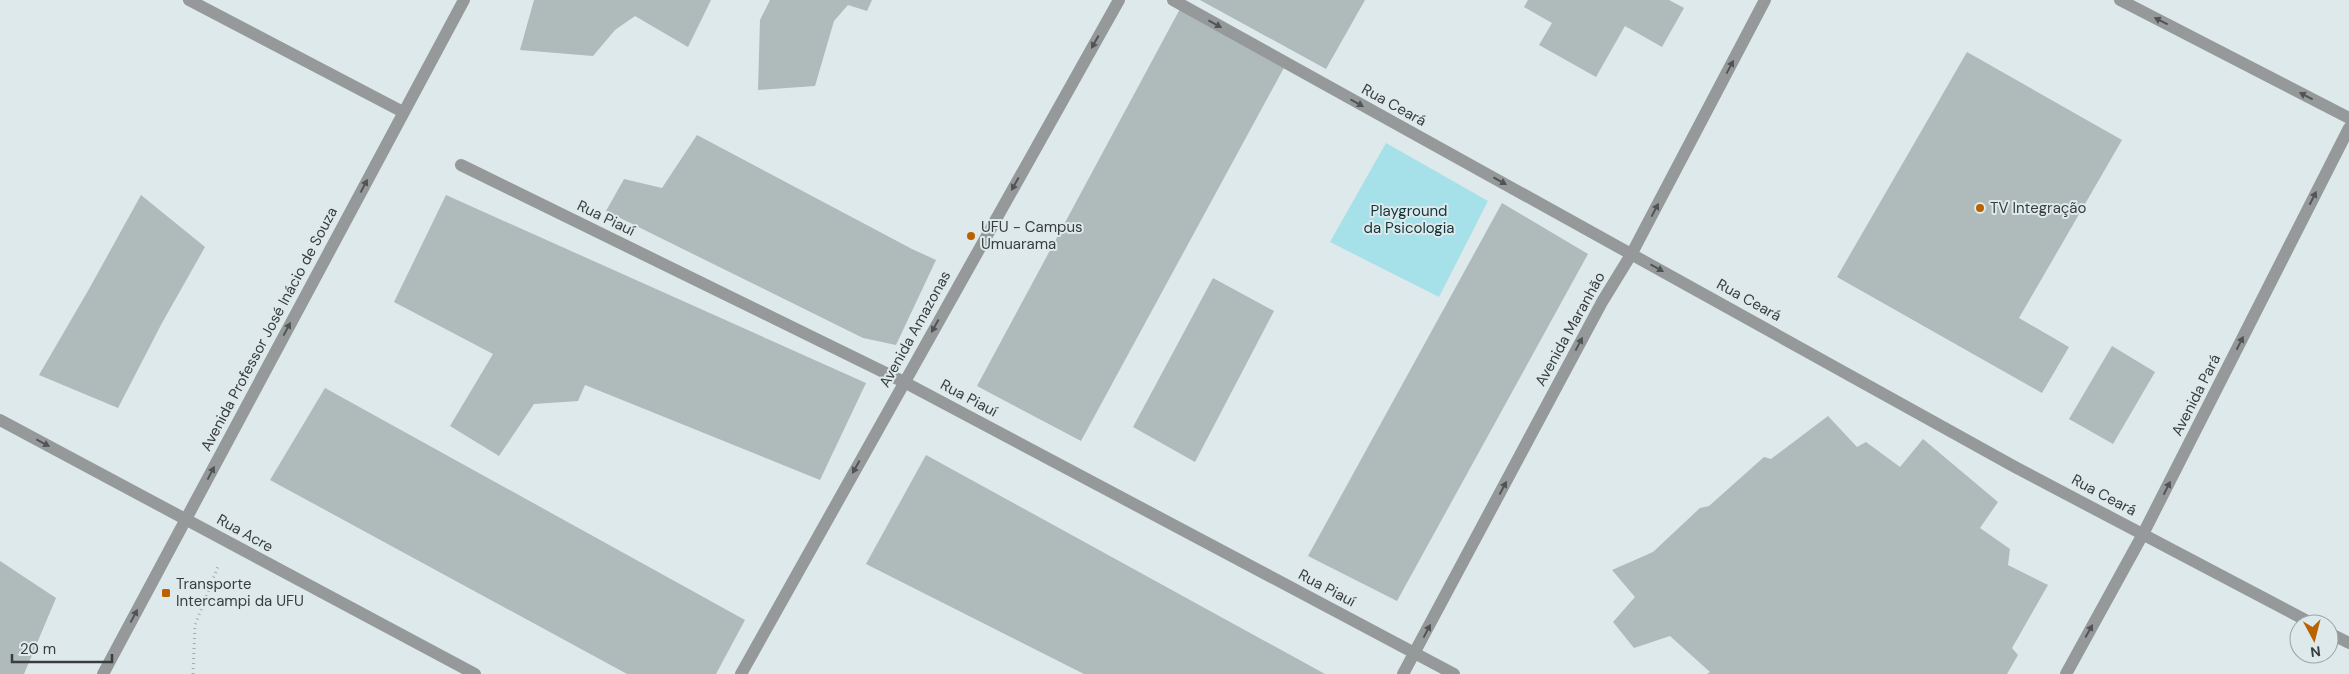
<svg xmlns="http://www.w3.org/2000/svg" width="2349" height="674" viewBox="0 0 2349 674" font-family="'DM Sans',sans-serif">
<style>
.green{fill:#a6e0e8}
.building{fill:#afbabb}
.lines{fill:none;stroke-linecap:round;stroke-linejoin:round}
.path{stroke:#a5aeaf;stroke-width:3;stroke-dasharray:1 4;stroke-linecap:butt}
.minor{stroke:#95999a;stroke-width:12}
.oneway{fill:#505455}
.poi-dot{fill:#ba6100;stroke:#dee9eb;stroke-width:2}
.labels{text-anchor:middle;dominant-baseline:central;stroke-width:4;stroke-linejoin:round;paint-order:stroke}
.street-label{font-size:15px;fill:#393d3e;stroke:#dee9eb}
.poi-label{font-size:15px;fill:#393d3e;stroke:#dee9eb;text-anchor:start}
.park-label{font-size:15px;fill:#10363b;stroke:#dee9eb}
</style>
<rect width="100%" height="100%" fill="#dee9eb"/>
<path class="green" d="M1386,143L1488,201L1439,297L1330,242Z"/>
<g class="building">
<path d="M534,0H711L688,47L635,16L615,30L593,56L520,50Z"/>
<path d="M770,0H872L867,11L848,5L834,21L815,86L758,90L760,20Z"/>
<path d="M1200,0H1365L1326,69Z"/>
<path d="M1528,0H1669L1684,8L1662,47L1625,26L1596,77L1539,45L1552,23L1524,7Z"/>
<path d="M1181,7L1286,64L1081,441L977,386Z"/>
<path d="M1967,52L2122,140L2019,318L2069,347L2042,393L1837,277Z"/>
<path d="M697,135L912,249L936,260L896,345L863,338L606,211L624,179L662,188Z"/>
<path d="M141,195L205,247L162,323L118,408L39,375L89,289Z"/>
<path d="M446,195L866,383L820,480L585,385L578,401L534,404L499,456L450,426L493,354L394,302Z"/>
<path d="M1502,203L1588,254L1397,601L1308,556Z"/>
<path d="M1213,278L1274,311L1195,462L1133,427Z"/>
<path d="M2112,346L2155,372L2113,444L2069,419Z"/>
<path d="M325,388L745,620L716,674H627L270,480Z"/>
<path d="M1828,416L1857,447L1866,442L1900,467L1923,439L1998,502L1980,528L2010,549L2008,565L2048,585L2012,648L2018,655L2007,674H1707L1710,672L1670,636L1634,648L1613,622L1635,597L1612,570L1653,552L1700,508L1709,506L1764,457L1771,459Z"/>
<path d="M926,455L1325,674H1084L866,564Z"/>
<path d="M0,561L56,598L24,674H0Z"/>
</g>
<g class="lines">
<path class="path" d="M193,674L195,625L219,564"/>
<g class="minor">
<path d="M189,0L403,112"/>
<path d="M1173,0L2015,467L2313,624"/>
<path d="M2120,0L2349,118"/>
<path d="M461,165L904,382L1454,674"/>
<path d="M0,420L475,674"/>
<path d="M2329,633L2349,643"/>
<path d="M103,674L464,0"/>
<path d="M741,674L1119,0"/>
<path d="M1403,674L1602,302L1632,253L1765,0"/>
<path d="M2066,674L2143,534L2349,128"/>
</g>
</g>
<defs><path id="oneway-solid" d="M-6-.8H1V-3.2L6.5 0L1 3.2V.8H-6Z" transform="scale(1.25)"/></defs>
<g class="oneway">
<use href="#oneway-solid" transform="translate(2161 21) rotate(-153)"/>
<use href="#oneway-solid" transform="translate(1215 24) rotate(29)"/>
<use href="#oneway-solid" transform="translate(1095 42) rotate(119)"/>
<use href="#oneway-solid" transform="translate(1730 67) rotate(-62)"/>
<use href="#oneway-solid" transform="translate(2306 96) rotate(-153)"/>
<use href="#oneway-solid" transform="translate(1357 103) rotate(29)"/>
<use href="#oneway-solid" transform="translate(1500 181) rotate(29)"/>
<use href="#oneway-solid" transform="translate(1015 184) rotate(119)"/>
<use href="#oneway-solid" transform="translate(364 186) rotate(-62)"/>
<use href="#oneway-solid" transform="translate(2313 198) rotate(-63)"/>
<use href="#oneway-solid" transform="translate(1655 210) rotate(-62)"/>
<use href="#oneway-solid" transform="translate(1657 268) rotate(29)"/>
<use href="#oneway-solid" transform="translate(935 326) rotate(119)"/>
<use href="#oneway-solid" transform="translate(287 329) rotate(-62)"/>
<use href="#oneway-solid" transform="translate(2240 343) rotate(-63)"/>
<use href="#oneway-solid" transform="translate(1579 344) rotate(-62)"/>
<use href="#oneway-solid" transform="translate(43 443) rotate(28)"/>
<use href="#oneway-solid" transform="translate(856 467) rotate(119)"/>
<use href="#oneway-solid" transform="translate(211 473) rotate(-62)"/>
<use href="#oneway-solid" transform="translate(1503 488) rotate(-62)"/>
<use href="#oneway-solid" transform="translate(2167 488) rotate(-63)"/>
<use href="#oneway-solid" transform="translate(134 616) rotate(-62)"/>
<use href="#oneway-solid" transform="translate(1427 631) rotate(-62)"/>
<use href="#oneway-solid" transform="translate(2089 631) rotate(-61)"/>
</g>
<g class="poi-dot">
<circle cx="1980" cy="208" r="5"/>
<circle cx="971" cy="236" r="5"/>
<rect x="161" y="588" width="10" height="10" rx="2.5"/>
</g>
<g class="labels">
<g class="street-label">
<text transform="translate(1394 105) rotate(29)">Rua Ceará</text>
<text transform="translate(606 218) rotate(26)">Rua Piauí</text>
<text transform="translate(1749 300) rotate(29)">Rua Ceará</text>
<text transform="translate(269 329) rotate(-62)">Avenida Professor José Inácio de Souza</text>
<text transform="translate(915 329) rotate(-61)">Avenida Amazonas</text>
<text transform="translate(1570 329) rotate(-61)">Avenida Maranhão</text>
<text transform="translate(2196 395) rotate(-63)">Avenida Pará</text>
<text transform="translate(969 398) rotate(28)">Rua Piauí</text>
<text transform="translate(2104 495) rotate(28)">Rua Ceará</text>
<text transform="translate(245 533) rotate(29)">Rua Acre</text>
<text transform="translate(1327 588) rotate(28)">Rua Piauí</text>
</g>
<g class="poi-label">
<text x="1990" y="208">TV Integração</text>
<text x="981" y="227">UFU - Campus<tspan x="981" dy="17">Umuarama</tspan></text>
<text x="176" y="584">Transporte<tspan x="176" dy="17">Intercampi da UFU</tspan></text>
</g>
<g class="park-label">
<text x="1409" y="211">Playground<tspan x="1409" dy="17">da Psicologia</tspan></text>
</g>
</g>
<g transform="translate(2314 639) rotate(173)"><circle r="24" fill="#dee9eb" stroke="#9ca4a6"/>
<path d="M0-4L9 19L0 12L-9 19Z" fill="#ba6100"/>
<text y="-8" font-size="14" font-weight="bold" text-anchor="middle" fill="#393d3e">N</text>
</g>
<path d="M12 654v8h100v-8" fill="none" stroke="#393d3e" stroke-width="2.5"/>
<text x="20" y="654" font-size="15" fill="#393d3e" stroke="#dee9eb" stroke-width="4" paint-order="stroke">20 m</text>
</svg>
